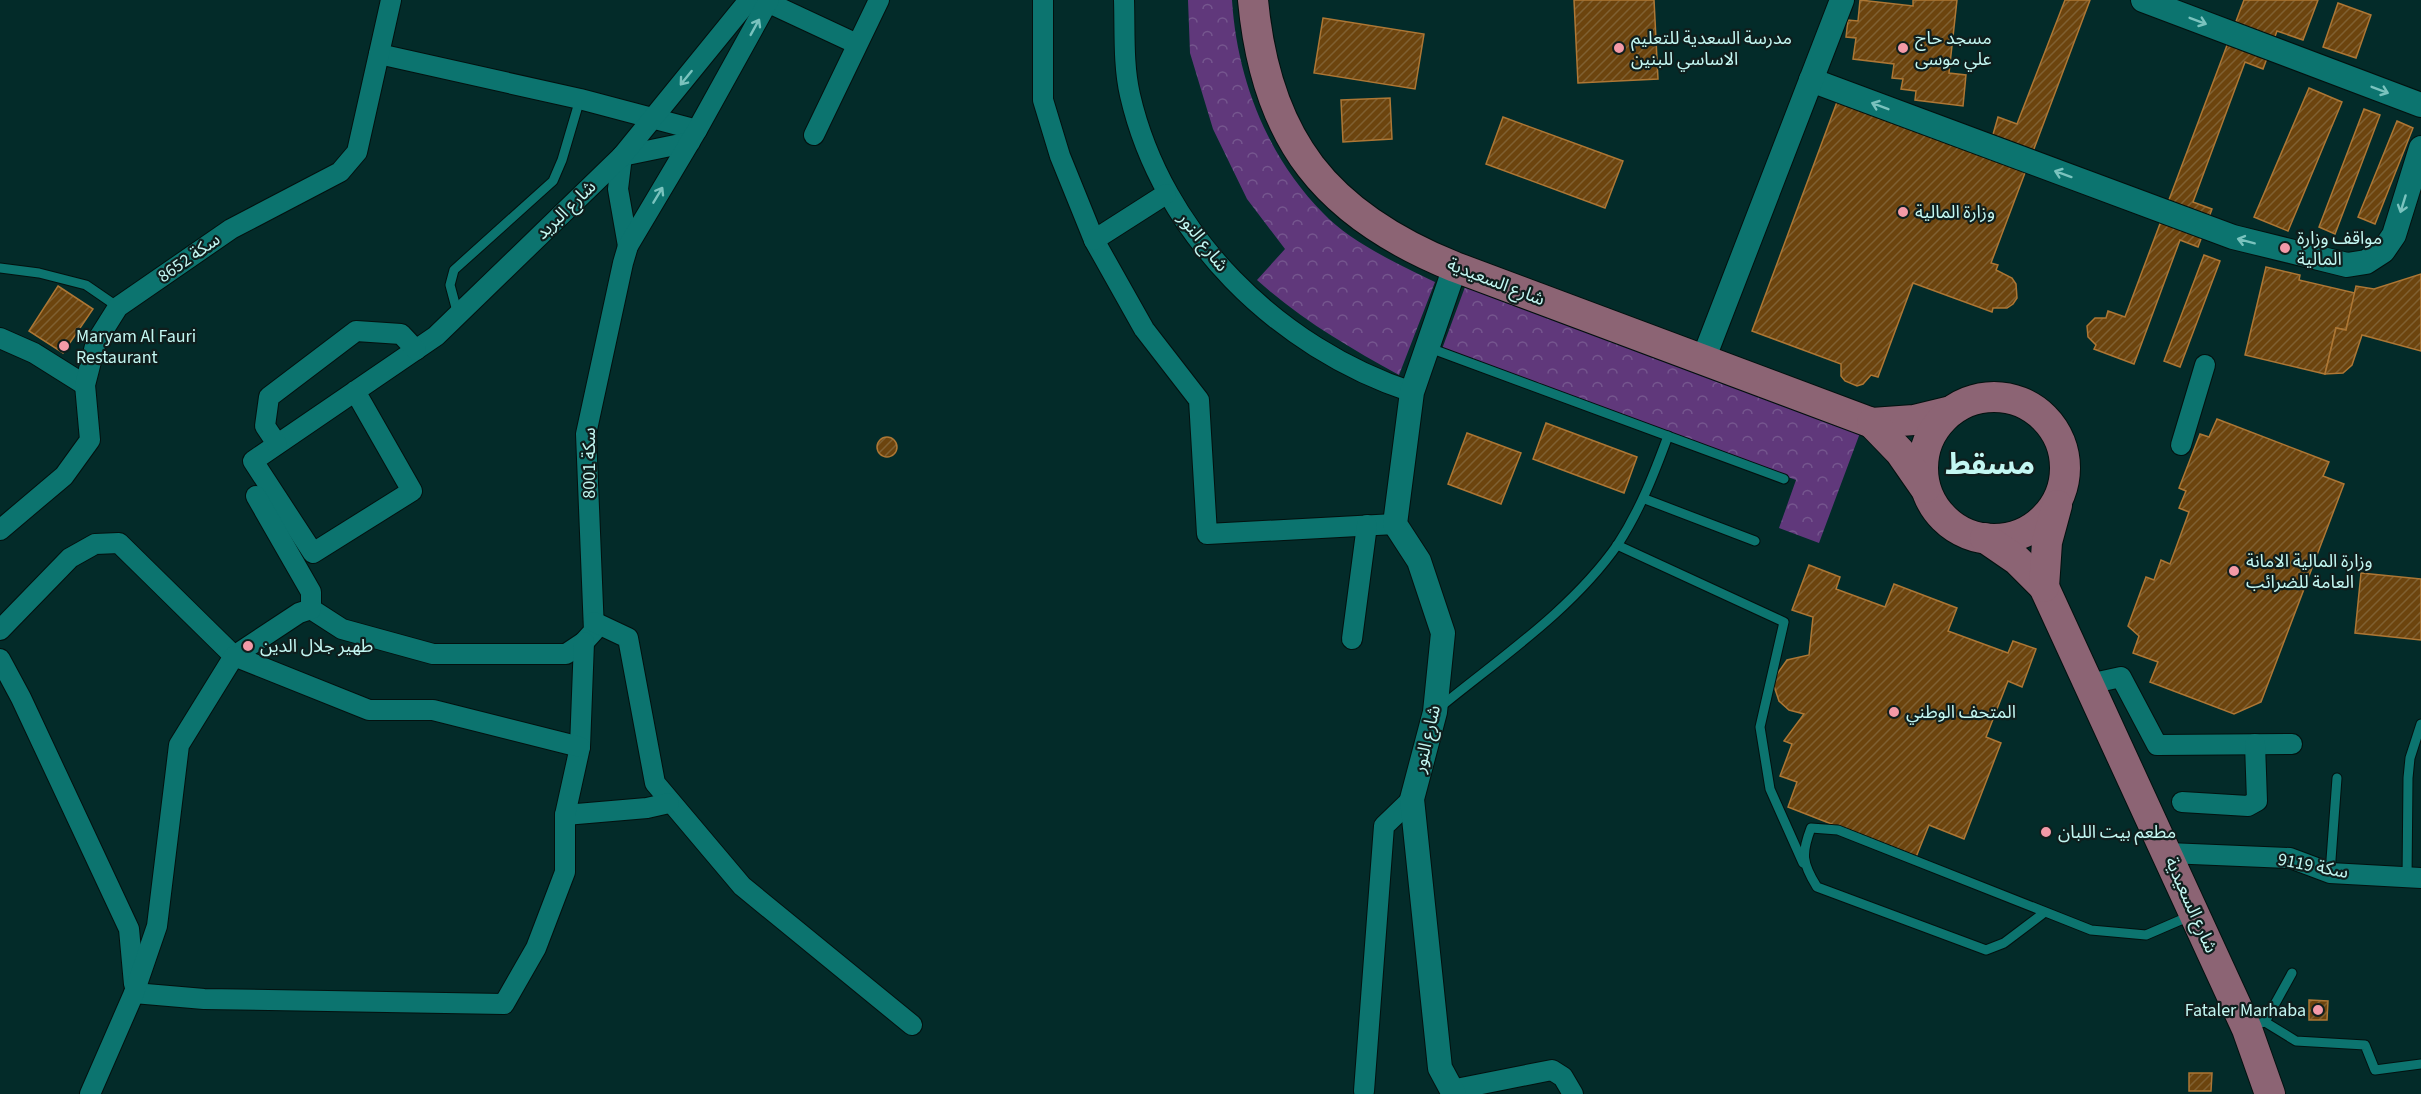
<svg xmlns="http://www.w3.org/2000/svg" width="2421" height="1094" viewBox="0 0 2421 1094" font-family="'Source Sans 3','Noto Sans Arabic',sans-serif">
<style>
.forest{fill:url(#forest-crowns)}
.building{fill:url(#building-hatch);stroke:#ad7735;stroke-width:1.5}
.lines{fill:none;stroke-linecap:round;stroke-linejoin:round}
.service-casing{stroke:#03110f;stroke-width:11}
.minor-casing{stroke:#03110f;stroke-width:22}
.tertiary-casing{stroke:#03110f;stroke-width:26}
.primary-casing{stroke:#03110f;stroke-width:32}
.service{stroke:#0c746f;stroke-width:9}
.minor{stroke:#0c746f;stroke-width:20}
.tertiary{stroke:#0c746f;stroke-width:24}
.primary{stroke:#8c6474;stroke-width:30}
.oneway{stroke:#7ac3be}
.poi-dot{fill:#f39aa8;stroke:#0f1e1d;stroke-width:2}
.labels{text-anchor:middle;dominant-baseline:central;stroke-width:4.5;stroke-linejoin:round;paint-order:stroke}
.poi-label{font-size:18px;fill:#c3f7f2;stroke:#0f1e1d;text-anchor:start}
.street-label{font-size:18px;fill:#c3f7f2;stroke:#0f1e1d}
.town-label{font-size:30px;font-weight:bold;fill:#c3f7f2;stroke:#0f1e1d}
</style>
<defs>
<pattern id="forest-crowns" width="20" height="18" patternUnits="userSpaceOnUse" patternTransform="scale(1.5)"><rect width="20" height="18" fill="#60387b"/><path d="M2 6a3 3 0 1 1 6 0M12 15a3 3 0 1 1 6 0" fill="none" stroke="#75568e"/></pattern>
<pattern id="building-hatch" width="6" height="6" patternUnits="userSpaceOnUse" patternTransform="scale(1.5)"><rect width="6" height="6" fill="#6c440e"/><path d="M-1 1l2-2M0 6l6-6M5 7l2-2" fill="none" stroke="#7f6032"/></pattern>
</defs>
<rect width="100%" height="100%" fill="#032b29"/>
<g class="forest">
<path d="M1188,0H1232C1237,79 1267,156 1323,213C1350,242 1400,265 1435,282L1399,375C1348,347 1300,319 1257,280L1285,249L1247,199L1213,129L1190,53Z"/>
<path d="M1465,287L1860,433L1819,543L1779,528L1796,480L1442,349Z"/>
</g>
<g class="building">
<path d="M1574,0H1654L1658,79L1578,83Z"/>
<path d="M1860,0L1913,6V0H1957L1949,73L1966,75L1963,106L1915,100L1916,91L1901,89L1903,79L1892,78L1894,64L1853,59L1856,38L1846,37L1848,20L1858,21Z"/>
<path d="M2065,0H2090L1991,263L1998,265L1996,270L2012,278L2016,284L2017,298L2013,304L2007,308H1993L1992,312L1913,283L1878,377L1871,375L1863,384L1857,386L1845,381L1841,376V364L1752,331L1840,94L1992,138L1998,117L2017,124Z"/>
<path d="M2244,0H2318L2303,40L2277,31L2263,69L2245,62L2193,202L2212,209L2198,247L2180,240L2134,364L2094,349L2096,345L2088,337L2087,326L2095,318H2106L2108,311L2125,317Z"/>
<path d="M2338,3L2371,15L2356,58L2323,47Z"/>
<path d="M1323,18L1424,34L1415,89L1314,73Z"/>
<path d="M2309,88L2342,102L2288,231L2254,217Z"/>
<path d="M1390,98L1392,139L1343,142L1341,100Z"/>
<path d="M2364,109L2380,115L2335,234L2319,227Z"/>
<path d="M1503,117L1623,161L1605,208L1486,164Z"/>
<path d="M2397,121L2413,128L2375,224L2358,217Z"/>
<path d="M2204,255L2220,261L2180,367L2164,361Z"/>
<path d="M2266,267L2300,275L2299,280L2355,293L2346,330L2336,328L2325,374L2245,355Z"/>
<path d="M2421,274V351L2362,335L2352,365L2343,373L2325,374L2336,328L2346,330L2356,286L2374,289Z"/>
<path d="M58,286L93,309L63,353L29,331Z"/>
<path d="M2217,419L2329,462L2323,476L2344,484L2261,702L2234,714L2150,682L2158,662L2133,653L2139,636L2128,626L2146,577L2154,580L2161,560L2170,564L2189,512L2179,508L2186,491L2179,488L2200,434L2209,437Z"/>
<path d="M1546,423L1637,457L1624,493L1533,459Z"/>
<path d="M1467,433L1521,453L1501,504L1448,484Z"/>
<circle cx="887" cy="447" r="10"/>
<path d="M1809,565L1840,577L1836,589L1885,607L1894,584L1957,608L1948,631L2008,653L2013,641L2036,649L2022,687L2008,681L1986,737L2001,743L1964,839L1929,825L1916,857L1788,807L1797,782L1780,776L1792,744L1784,741L1804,714L1789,710L1779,701L1774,686L1775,677L1787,660L1809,655L1813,617L1792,610Z"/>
<path d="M2361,573L2421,579V640L2355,633Z"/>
<path d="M2309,1000L2328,1001L2327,1020H2309Z"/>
<path d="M2189,1073H2212L2211,1091H2189Z"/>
</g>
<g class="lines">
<defs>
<g id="service">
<path d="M0,268L39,273L86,285L118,307"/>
<path d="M458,315L450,285L454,270L553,181L562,160L580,99"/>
<path d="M1427,347L1784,479"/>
<path d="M1645,499L1755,541"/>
<path d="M1617,545L1784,622L1760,727L1770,789L1803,863"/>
<path d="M1439,708C1500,658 1572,610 1618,544C1640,510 1654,474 1668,436"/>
<path d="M2330,873L2337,778"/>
<path d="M2407,879L2408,778L2410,758L2421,724"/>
<path d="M2045,912L2004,943L1986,950L1817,887C1802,863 1801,854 1811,828L1838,830L2091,930L2146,935L2190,916"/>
<path d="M2265,1022L2296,1041L2365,1045L2375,1070L2421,1064"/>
<path d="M2260,1023L2265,1022L2292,973"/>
</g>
<g id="minor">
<path d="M1043,0V100L1060,156L1094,240L1144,329L1199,400L1207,534L1395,524"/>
<path d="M1124,0C1125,31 1123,65 1130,95C1162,235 1278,348 1412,392"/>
<path d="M769,3L857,44"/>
<path d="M379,54L580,99L697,130"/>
<path d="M814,135L879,0"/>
<path d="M622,156L618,189L628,246"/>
<path d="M622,156L690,142"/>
<path d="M1094,240L1166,194"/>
<path d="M0,338L34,353L85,385"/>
<path d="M355,391L412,491L313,553L253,461L436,336L622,156L749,0"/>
<path d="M277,444L265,426L269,397L356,331L401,334L416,350"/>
<path d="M2181,445L2205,365"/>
<path d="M0,530L64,476L90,440L85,385L96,342L118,307L231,229L340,172L357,152L391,0"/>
<path d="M311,609L342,629L433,654H566L584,642L594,631L586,434L623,263L628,246L697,130L769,0"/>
<path d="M594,622L628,638L655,783L742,886L912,1025"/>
<path d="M0,630L70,558L95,544L119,543L234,656L299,613L311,609V592L256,496"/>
<path d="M1352,639L1367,525"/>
<path d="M0,659L21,698L129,929L134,984"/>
<path d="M2089,684L2121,677L2157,745L2292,744"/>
<path d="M2182,802L2248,806L2257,801L2255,744"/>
<path d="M565,815L647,808L669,803"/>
<path d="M2168,853L2290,858L2330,873L2421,878"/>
<path d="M134,993L204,999L504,1004L536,948L565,872V815L580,747L584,642"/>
<path d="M1451,1090L1552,1070L1563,1077L1573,1094"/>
<path d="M1364,1091L1384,826L1412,799"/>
<path d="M90,1094L134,993L157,926L179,745L234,656L369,710H433L580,747"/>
</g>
<g id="tertiary">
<path d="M2143,0L2421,105"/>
<path d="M1811,80L2233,237L2347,265L2366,262L2383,251L2394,235L2421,148"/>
<path d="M1703,360L1842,0"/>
<path d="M1454,1094L1440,1068L1412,799L1435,712L1443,633L1419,561L1395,524L1412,392L1455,267"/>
</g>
<g id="primary">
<path d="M1253,0C1266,140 1326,215 1455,267L1872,423L1914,420L1951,411"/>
<circle cx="1994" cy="468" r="71"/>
<path d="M1872,423L1900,452L1925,488"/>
<path d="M1985,538L2017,560L2044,587L2247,1029L2270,1094"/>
<path d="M2044,587L2047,542L2057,505"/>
</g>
</defs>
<use href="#service" class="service-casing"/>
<use href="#minor" class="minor-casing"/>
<use href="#tertiary" class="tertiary-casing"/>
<use href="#primary" class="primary-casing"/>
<use href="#service" class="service"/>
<use href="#minor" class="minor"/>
<use href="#tertiary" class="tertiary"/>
<use href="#primary" class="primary"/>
</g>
<defs><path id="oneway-shaft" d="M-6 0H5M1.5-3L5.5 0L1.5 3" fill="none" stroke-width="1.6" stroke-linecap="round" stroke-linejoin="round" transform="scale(1.5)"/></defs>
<g class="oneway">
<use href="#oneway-shaft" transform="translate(2198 21) rotate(21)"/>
<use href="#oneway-shaft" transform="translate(755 27) rotate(-61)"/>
<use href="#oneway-shaft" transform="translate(686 78) rotate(129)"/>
<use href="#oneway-shaft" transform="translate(2380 90) rotate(21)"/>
<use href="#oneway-shaft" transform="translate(1880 106) rotate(-159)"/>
<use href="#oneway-shaft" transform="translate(2063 174) rotate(-160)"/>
<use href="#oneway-shaft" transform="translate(658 195) rotate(-59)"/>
<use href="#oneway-shaft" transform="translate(2403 204) rotate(107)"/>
<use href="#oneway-shaft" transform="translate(2246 241) rotate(-165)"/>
</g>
<g class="poi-dot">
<circle cx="1619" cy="48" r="6"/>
<circle cx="1903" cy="48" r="6"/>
<circle cx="1903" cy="212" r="6"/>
<circle cx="2285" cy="248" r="6"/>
<circle cx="64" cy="346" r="6"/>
<circle cx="2234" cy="571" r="6"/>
<circle cx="248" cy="646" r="6"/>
<circle cx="1894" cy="712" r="6"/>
<circle cx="2046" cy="832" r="6"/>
<circle cx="2318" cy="1010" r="6"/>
</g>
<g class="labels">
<g class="poi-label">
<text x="1631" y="38">مدرسة السعدية للتعليم<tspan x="1631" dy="21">الاساسي للبنين</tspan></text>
<text x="1915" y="38">مسجد حاج<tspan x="1915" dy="21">علي موسى</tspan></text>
<text x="1915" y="212">وزارة المالية</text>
<text x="2297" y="238">َمواقف وزارة<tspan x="2297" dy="21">المالية</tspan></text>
<text x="76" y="336">Maryam Al Fauri<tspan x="76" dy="21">Restaurant</tspan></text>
<text x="2246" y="561">وزارة المالية الامانة<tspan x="2246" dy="21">العامة للضرائب</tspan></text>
<text x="260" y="646">طهير جلال الدين</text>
<text x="1906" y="712">المتحف الوطني</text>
<text x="2058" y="832">مطعم بيت اللبان</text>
<text x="2306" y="1010" text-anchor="end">Fataler Marhaba</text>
</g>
<g class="street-label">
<text transform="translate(566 210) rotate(-44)">شارع البريد</text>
<text transform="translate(1203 242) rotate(52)">شارع النور</text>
<text transform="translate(189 258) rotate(-35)">سكة 8652</text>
<text transform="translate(1496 282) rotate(21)">شارع السعيدية</text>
<text transform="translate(589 463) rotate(-90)">سكة 8001</text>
<text transform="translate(1427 739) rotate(-77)">شارع النور</text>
<text transform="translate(2313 866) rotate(11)">سكة 9119</text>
<text transform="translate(2191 905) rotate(66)">شارع السعيدية</text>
</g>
<g class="town-label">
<text x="1990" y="464">مسقط</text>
</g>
</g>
</svg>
